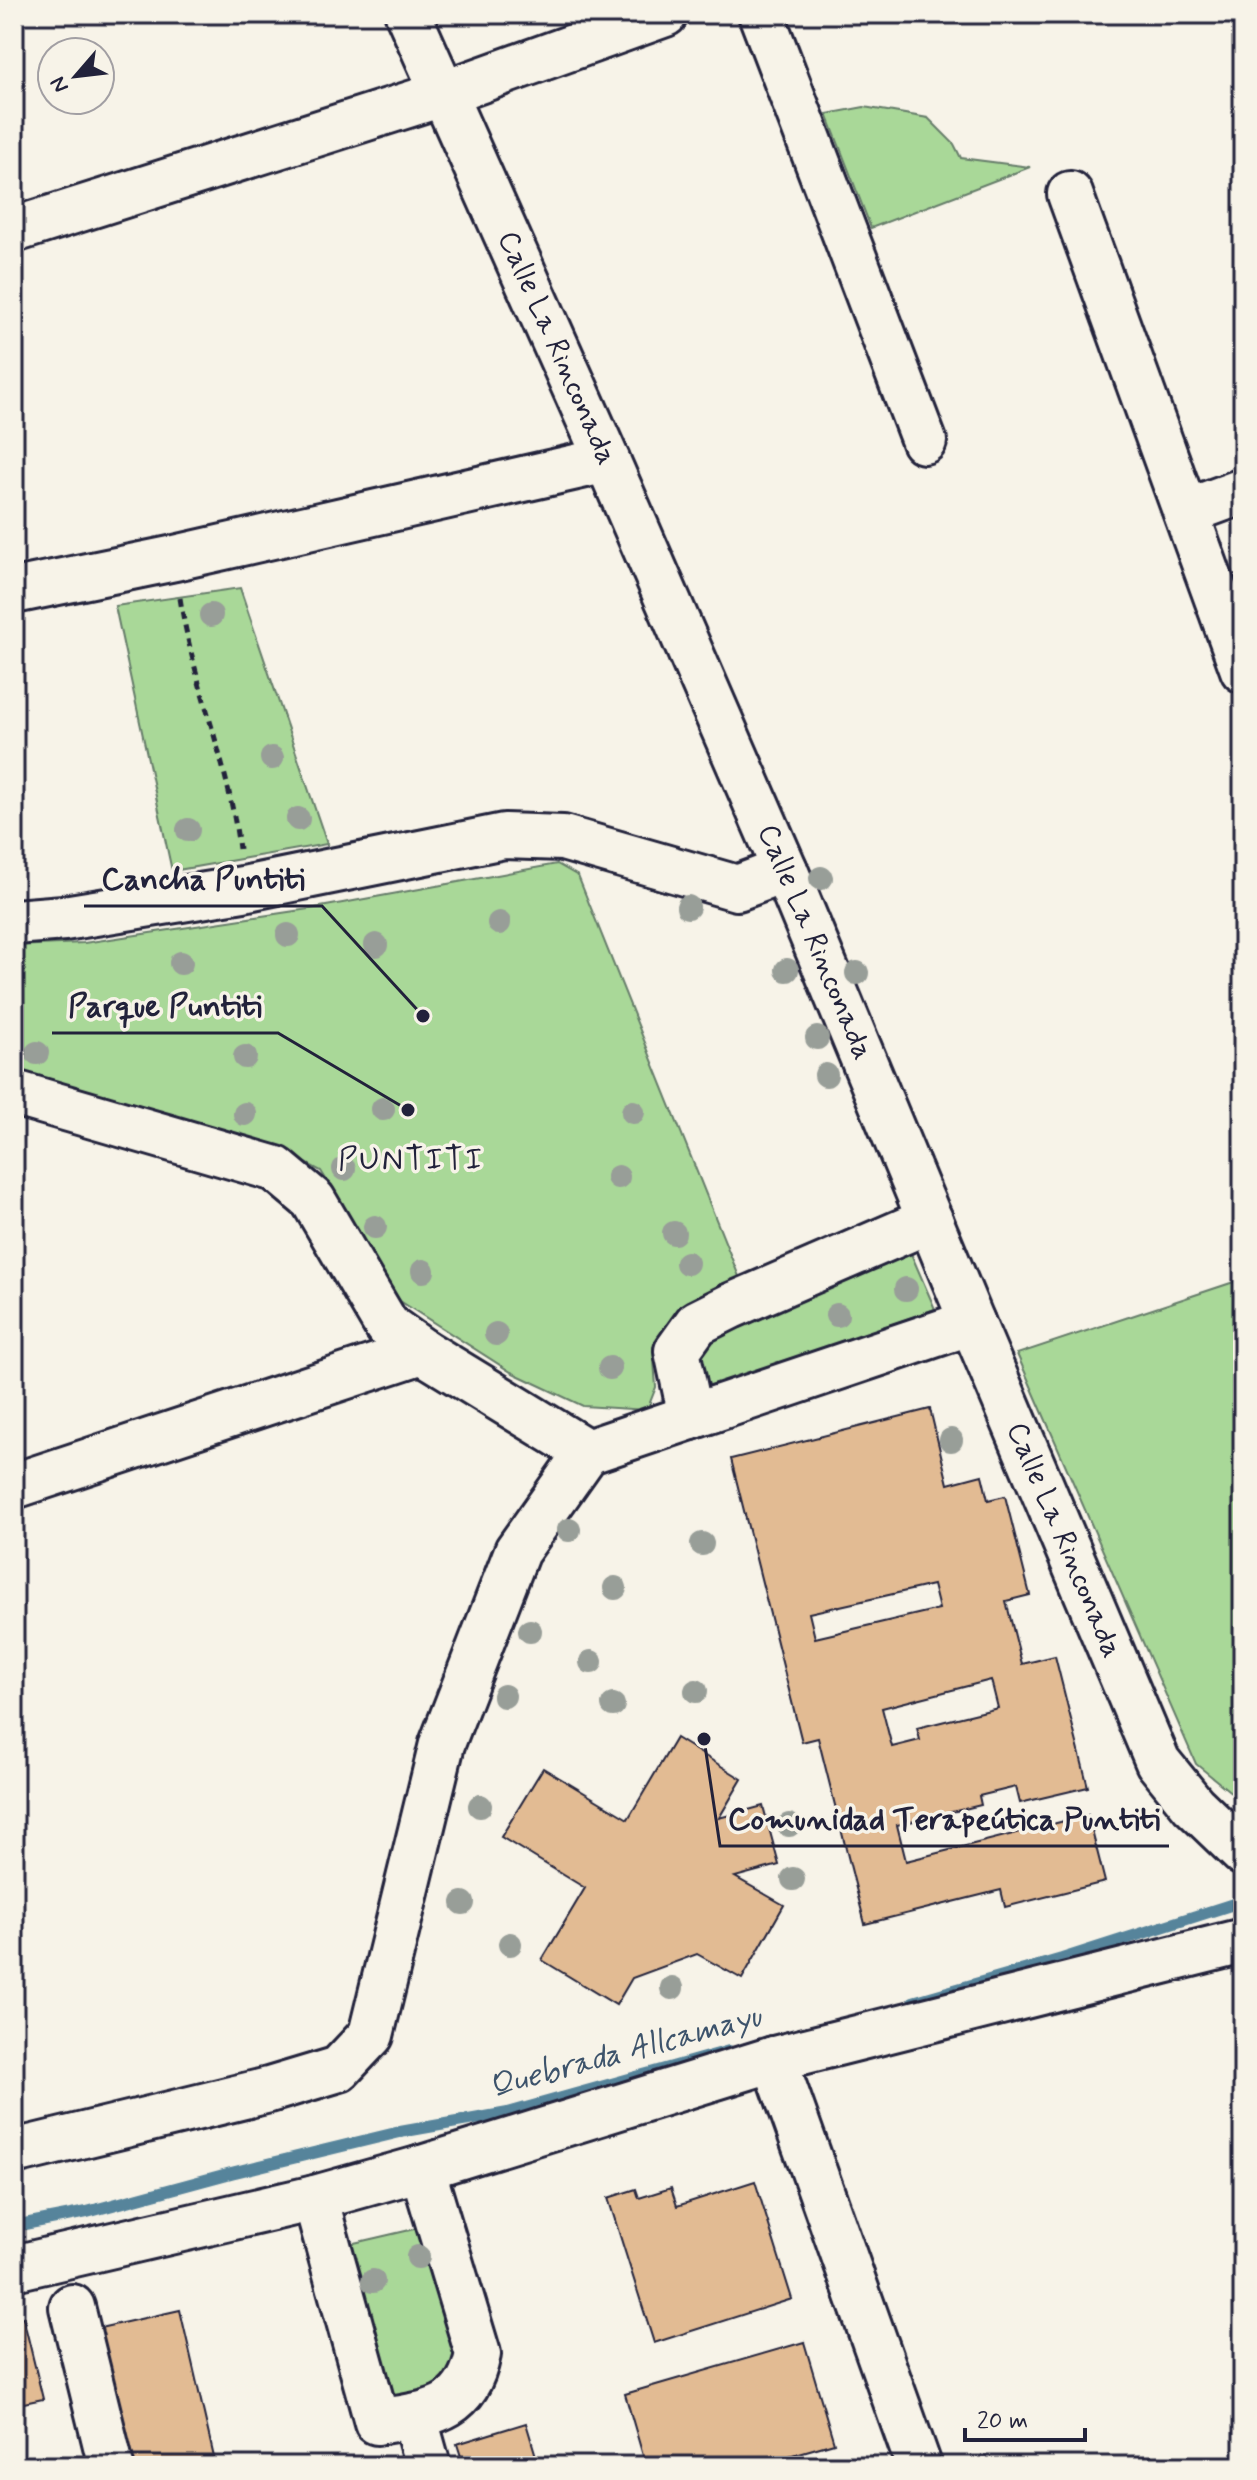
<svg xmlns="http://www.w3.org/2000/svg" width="1257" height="2480" viewBox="0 0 1257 2480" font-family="Mynerve,sans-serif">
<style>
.green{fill:#a9d898;stroke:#667d6a;stroke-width:2}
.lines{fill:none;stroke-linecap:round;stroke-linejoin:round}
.stream{stroke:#57849b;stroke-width:12}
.building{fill:#e2bb93;stroke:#22223b;stroke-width:2;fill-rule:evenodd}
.minor-casing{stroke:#22223b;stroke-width:50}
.path{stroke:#22223b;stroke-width:5;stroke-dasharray:8 6;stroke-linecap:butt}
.minor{stroke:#f7f3e8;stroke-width:44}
.tree{fill:#989e98}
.labels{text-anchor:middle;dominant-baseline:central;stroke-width:7;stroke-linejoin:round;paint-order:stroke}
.street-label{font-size:30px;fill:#22223b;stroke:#f7f3e8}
.neighbourhood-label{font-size:32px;letter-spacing:2px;fill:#22223b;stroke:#f7f3e8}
.water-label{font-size:32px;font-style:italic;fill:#3d536b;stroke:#f7f3e8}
.leader{fill:none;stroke:#22223b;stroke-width:3}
.callout-dot{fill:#22223b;stroke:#f7f3e8;stroke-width:3}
.callout-label{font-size:32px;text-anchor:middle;font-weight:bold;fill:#22223b;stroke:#f7f3e8;stroke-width:7;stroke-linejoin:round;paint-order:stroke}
</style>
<rect width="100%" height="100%" fill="#f7f3e8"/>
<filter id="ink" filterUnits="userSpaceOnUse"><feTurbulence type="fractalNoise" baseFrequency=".0125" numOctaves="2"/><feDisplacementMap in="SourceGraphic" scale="16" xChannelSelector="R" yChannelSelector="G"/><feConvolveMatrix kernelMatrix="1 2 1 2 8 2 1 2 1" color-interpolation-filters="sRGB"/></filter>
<g filter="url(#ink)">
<g class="green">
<path d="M864,107L928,118L954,144L961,158L1030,167L871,228L827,114Z"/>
<path d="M240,588L327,844L172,871L115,606Z"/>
<path d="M557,864L578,876L744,1289L684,1312L653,1347L656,1387L647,1410L583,1406L511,1372L400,1301L321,1171L276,1147L14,1072V946L84,943L315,908Z"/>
<path d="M909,1249L935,1309L709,1389L699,1356L711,1326Z"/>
<path d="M1243,1279V1802L1196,1764L1017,1354Z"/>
<path d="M423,2227L464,2366L441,2393L391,2399L341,2246Z"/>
</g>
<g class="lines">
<g class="stream">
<path d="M913,2002L1062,1959L1243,1901"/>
<path d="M14,2226L87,2212L231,2173L400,2132L508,2113L729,2051"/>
</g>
</g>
<g class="building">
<path d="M930,1409L948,1484L982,1475L988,1500L1005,1496L1030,1595L1006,1601L1022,1664L1055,1656L1088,1787L1020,1803L1016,1787L979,1796L981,1805L897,1825L906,1861L1088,1815L1105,1882L1005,1907L1001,1890L865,1924L818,1738L802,1742L731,1459ZM933,1585L939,1609L815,1638L809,1613ZM991,1680L998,1708L917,1728L920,1740L892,1747L882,1708Z"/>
<path d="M676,1738L742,1779L719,1818L763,1806L779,1865L735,1877L784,1905L742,1979L697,1954L632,1978L616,2005L542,1960L585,1888L501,1837L543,1768L628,1819Z"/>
<path d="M755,2181L792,2299L654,2343L608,2198L636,2189L639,2198L671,2188L677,2206Z"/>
<path d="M180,2310L216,2466H122L91,2330Z"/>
<path d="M23,2317L43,2399L14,2405V2319Z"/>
<path d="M804,2342L834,2443L754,2466H646L625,2394Z"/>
<path d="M526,2423L539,2466H464L457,2444Z"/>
</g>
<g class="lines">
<defs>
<g id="minor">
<path d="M408,14L607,460L785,870L972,1322L1158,1762L1193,1805L1243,1853"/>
<path d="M761,14L924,441"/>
<path d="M1070,194L1243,670"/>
<path d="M14,230L442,94L665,14"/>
<path d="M1186,512L1243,491"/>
<path d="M14,591L175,558L607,460"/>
<path d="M14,922L64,918L243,889L504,836L563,838L737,888L785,870"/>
<path d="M14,1093L276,1169L313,1200L387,1326L422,1351L587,1452"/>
<path d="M691,1417L677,1351L697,1323L731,1306L930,1220"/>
<path d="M14,1486L422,1351"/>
<path d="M774,2059L919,2466"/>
<path d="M14,2152L269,2090L339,2069L371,2035L442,1744L517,1551L587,1452L972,1322"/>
<path d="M315,2198L377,2422C428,2413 466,2414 478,2354L422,2168"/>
<path d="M14,2268L315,2198L422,2168L774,2059L1243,1941"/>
<path d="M72,2307L111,2466"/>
<path d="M414,2416L428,2466"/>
</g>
</defs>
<use href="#minor" class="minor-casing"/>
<path class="path" d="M180,598C193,683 229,763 239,849"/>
<use href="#minor" class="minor"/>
</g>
<g class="tree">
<circle cx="211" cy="615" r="12"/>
<circle cx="272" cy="758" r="12"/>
<circle cx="298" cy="819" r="12"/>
<circle cx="188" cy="830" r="12"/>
<circle cx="821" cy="878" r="12"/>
<circle cx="688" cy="907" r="12"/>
<circle cx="499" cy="923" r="12"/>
<circle cx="288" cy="935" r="12"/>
<circle cx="376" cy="945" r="12"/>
<circle cx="181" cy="963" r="12"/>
<circle cx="787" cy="970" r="12"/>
<circle cx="857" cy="973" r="12"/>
<circle cx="817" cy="1038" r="12"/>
<circle cx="37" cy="1053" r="12"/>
<circle cx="245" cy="1057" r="12"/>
<circle cx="826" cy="1075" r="12"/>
<circle cx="383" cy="1109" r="12"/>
<circle cx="633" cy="1112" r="12"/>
<circle cx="245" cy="1114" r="12"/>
<circle cx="344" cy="1169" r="12"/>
<circle cx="618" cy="1177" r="12"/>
<circle cx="375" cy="1227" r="12"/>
<circle cx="674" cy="1233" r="12"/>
<circle cx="687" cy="1263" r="12"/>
<circle cx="423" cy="1271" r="12"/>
<circle cx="906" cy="1289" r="12"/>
<circle cx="837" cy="1315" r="12"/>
<circle cx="496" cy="1334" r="12"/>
<circle cx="610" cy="1368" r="12"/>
<circle cx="951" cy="1440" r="12"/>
<circle cx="569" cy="1530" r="12"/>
<circle cx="702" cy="1544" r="12"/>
<circle cx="615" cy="1588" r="12"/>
<circle cx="530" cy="1631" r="12"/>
<circle cx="591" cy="1662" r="12"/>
<circle cx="696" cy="1691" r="12"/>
<circle cx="504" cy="1696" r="12"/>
<circle cx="613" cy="1705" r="12"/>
<circle cx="480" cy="1806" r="12"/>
<circle cx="789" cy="1825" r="12"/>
<circle cx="793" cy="1879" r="12"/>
<circle cx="463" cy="1903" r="12"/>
<circle cx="510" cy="1944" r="12"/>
<circle cx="672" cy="1988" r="12"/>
<circle cx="418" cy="2257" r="12"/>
<circle cx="373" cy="2281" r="12"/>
</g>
</g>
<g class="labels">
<g class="street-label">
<text transform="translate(557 348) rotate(66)">Calle La Rinconada</text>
<text transform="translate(815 942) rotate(67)">Calle La Rinconada</text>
<text transform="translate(1064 1540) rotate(67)">Calle La Rinconada</text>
</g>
<g class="neighbourhood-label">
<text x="411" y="1160">PUNTITI</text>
</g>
<g class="water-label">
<text transform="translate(625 2052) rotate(-15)">Quebrada Allcamayu</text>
</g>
</g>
<path class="leader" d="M423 1016L322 906H84M408 1110L278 1033H52M704 1739L720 1846H1169"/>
<g class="callout-dot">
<circle cx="423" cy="1016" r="8"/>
<circle cx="408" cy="1110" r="8"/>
<circle cx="704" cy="1739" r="8"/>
</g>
<g class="callout-label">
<text x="203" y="889">Cancha Puntiti</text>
<text x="165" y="1016">Parque Puntiti</text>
<text x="944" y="1829">Comunidad Terapeútica Puntiti</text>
</g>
<rect width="1257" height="2480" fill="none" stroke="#f7f3e8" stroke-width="48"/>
<rect x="24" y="24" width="1209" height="2432" fill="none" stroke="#22223b" stroke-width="3" filter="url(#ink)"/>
<g transform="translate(76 76) rotate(242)"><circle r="38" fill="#f7f3e8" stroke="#a29fa3" stroke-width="2"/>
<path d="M0-6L14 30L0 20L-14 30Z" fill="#22223b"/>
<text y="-12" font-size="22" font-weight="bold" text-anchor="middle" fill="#22223b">N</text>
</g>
<path d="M965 2428v12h120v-12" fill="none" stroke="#22223b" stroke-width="4"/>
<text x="977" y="2428" font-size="24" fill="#22223b" stroke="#f7f3e8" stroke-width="6" paint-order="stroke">20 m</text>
</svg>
